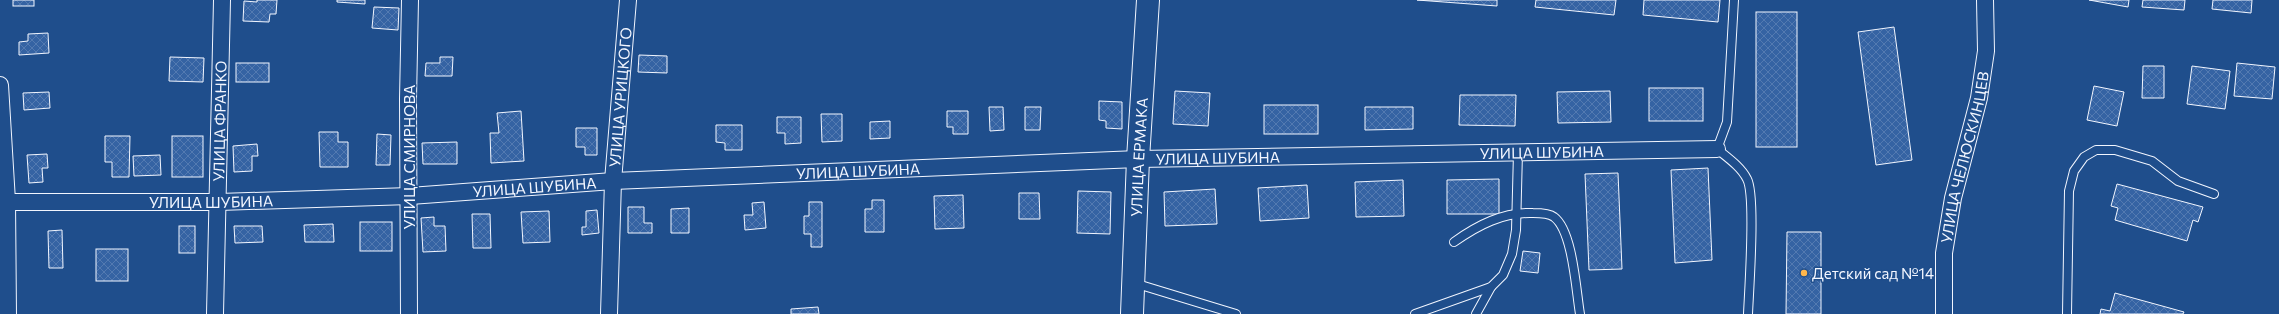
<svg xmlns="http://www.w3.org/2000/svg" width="2279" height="314" viewBox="0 0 2279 314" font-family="Commissioner,sans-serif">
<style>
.building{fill:url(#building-cross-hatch);stroke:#f2f6ff}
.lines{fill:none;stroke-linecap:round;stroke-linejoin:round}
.lane-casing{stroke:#f2f6ff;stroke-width:10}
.street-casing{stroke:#f2f6ff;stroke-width:18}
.secondary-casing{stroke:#f2f6ff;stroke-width:24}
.lane{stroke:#1f4e8c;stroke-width:8}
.street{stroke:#1f4e8c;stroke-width:16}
.secondary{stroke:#1f4e8c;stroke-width:22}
.poi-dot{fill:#ffb74d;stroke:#1f4e8c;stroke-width:1.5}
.labels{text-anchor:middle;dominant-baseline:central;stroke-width:3;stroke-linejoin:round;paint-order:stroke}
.street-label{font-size:15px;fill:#f2f6ff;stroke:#1f4e8c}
.poi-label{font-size:15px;fill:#f2f6ff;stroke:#1f4e8c;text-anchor:start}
</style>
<defs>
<pattern id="building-cross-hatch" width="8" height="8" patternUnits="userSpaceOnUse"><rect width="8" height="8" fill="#3563a3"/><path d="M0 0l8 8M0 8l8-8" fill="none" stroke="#537ab1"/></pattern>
</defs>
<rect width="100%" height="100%" fill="#1f4e8c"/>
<g class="building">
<rect x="13" y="0" width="21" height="6"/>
<path d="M257,0H277L276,14H270L269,22L243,21L244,1L257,2Z"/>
<path d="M337,0H365V4L337,2Z"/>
<path d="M1417,0H1497V6Z"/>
<path d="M1536,0H1616L1614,15L1535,7Z"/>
<path d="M1644,0H1720L1718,22L1643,15Z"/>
<path d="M2089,0H2129L2128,7Z"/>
<path d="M2143,0H2185L2184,10L2142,7Z"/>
<path d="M2213,0H2252L2251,13L2212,9Z"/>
<path d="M374,7L399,8L398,30L372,28Z"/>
<rect x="1756" y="12" width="41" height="135"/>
<path d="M1894,27L1912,160L1876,165L1858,32Z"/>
<path d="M48,33L49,53L19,55V42L28,41V34Z"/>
<path d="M639,55L667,56V73L638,72Z"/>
<path d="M170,57L204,58L203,82L169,81Z"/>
<path d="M440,57H453L452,76H425L426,63H440Z"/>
<rect x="236" y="63" width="33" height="19"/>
<path d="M2237,63L2275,67L2272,99L2234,96Z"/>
<path d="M2143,66H2164V98H2142Z"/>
<path d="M2192,66L2230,71L2225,109L2187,104Z"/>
<path d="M2094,86L2124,92L2117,126L2087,120Z"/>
<rect x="1649" y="88" width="54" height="33"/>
<path d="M1175,91L1210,93L1208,126L1173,124Z"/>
<path d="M1610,91L1611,122L1558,123L1557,92Z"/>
<path d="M49,92L50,108L24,110L23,93Z"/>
<path d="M1460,95H1516L1515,126L1459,125Z"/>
<path d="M1099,101L1122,102V129L1106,128V121L1099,120Z"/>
<rect x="1264" y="105" width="54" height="29"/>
<path d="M989,107H1003L1004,130L990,131Z"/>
<path d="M1025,107H1041L1040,130H1025Z"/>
<path d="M1365,107H1413V129L1365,130Z"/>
<path d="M521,111L524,161L491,163L490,133H499L497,113Z"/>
<path d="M947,111H968V134H953V127H947Z"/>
<path d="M821,114H842V141L822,142Z"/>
<path d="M777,117H801V143L785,144V133H777Z"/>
<path d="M890,121V138L870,139V122Z"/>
<path d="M716,125H742V150H725V143L716,142Z"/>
<path d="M576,128H597V155H585V147H576Z"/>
<path d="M319,132H338V142H348V167H320Z"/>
<path d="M377,134L391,135L390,165H376Z"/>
<path d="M105,136H130L129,177H112V162H105Z"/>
<rect x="172" y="136" width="31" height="41"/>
<path d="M457,142V164H423L422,143Z"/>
<path d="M257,144L258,156H252V171L234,172L233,146Z"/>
<path d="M47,154L48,168H42L43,182L29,183L27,155Z"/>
<path d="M160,155L161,175L134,176L133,156Z"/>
<path d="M1708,168L1712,260L1675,263L1671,170Z"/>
<path d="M1618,173L1622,269L1589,270L1585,174Z"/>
<path d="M1499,179V214H1447V180Z"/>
<path d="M1403,180L1404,216L1356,217L1355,182Z"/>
<path d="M2117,184L2203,207L2198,222L2193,220L2187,241L2115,220L2118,208L2111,206Z"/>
<path d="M1307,185L1309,218L1260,221L1258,188Z"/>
<path d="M1215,189L1217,224L1165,226L1164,192Z"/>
<path d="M1078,191L1111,192L1110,234L1077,233Z"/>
<path d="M1019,193H1039L1040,219H1019Z"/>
<path d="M963,195L964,228L935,229L934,196Z"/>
<path d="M872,200H884V232H865V209H872Z"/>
<path d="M764,202L766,228L745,230L744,215H753L752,203Z"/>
<path d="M809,202H822V247H811V234H804V216H809Z"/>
<path d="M628,207H644V223H652V233H628Z"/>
<path d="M689,208V233H671V209Z"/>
<path d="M597,210L599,233L582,235V227H586V211Z"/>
<path d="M549,211L550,242L523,243L521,212Z"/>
<path d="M472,214H490L491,248H473Z"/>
<path d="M434,217V226H445L446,251L423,252L421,218Z"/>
<rect x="360" y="222" width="32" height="29"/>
<path d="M333,224L334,242H305L304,225Z"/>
<rect x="179" y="226" width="16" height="27"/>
<path d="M234,226H262L263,242L235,243Z"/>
<path d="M62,230L63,268H49L48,231Z"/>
<path d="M1787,232H1821V314H1786Z"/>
<rect x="96" y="249" width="32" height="32"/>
<path d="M1523,251L1540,253L1538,273L1520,271Z"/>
<path d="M2115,293L2184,312L2183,314H2100L2101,309L2110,311Z"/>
<path d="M818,307L819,314H791V309Z"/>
</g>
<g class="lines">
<defs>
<g id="lane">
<path d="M1734,0L1727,122L1717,149C1728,158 1741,167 1747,179C1756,195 1749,290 1748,314"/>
<path d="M1454,242C1478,225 1503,212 1533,213C1539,213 1549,213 1554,217C1573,231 1576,291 1580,314"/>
<path d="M1134,283L1236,314"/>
<path d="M1415,314L1491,287L1503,275L1512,254L1516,230L1518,152"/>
<path d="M1476,314L1491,287"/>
<path d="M2067,314L2069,191L2074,171L2084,157L2096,150H2115L2152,161L2178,181L2214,194"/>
</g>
<g id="street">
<path d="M0,85L7,201L8,314"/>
<path id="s1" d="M0,202H219L410,196L613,181L1138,159L1717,149"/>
<path id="s2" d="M215,314L222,0"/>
<path d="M409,314L408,99L410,0"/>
<path id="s3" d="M609,314L613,181L628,0"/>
<path id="s4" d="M1944,314V253L1953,198L1979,98L1986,51L1985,0"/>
</g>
<g id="secondary">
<path id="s5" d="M1132,314L1138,159L1148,0"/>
</g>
</defs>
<use href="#lane" class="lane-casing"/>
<use href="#street" class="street-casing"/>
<use href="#secondary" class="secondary-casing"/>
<use href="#lane" class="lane"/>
<use href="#street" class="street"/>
<use href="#secondary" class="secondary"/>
</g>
<circle class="poi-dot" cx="1804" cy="273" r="4"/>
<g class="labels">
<g class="street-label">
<text stroke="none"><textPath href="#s3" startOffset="217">УЛИЦА УРИЦКОГО</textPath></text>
<text stroke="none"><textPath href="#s2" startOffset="193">УЛИЦА ФРАНКО</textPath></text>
<text stroke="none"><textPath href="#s1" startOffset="1543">УЛИЦА ШУБИНА</textPath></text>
<text transform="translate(409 157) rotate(-90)">УЛИЦА СМИРНОВА</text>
<text stroke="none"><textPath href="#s5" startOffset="157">УЛИЦА ЕРМАКА</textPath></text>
<text stroke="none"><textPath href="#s4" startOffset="159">УЛИЦА ЧЕЛЮСКИНЦЕВ</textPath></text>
<text stroke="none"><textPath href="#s1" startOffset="1219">УЛИЦА ШУБИНА</textPath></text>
<text stroke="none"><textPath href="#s1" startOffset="859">УЛИЦА ШУБИНА</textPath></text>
<text stroke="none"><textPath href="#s1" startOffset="535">УЛИЦА ШУБИНА</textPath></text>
<text stroke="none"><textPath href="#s1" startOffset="211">УЛИЦА ШУБИНА</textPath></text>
</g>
<g class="poi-label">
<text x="1812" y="273">Детский сад №14</text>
</g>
</g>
</svg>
